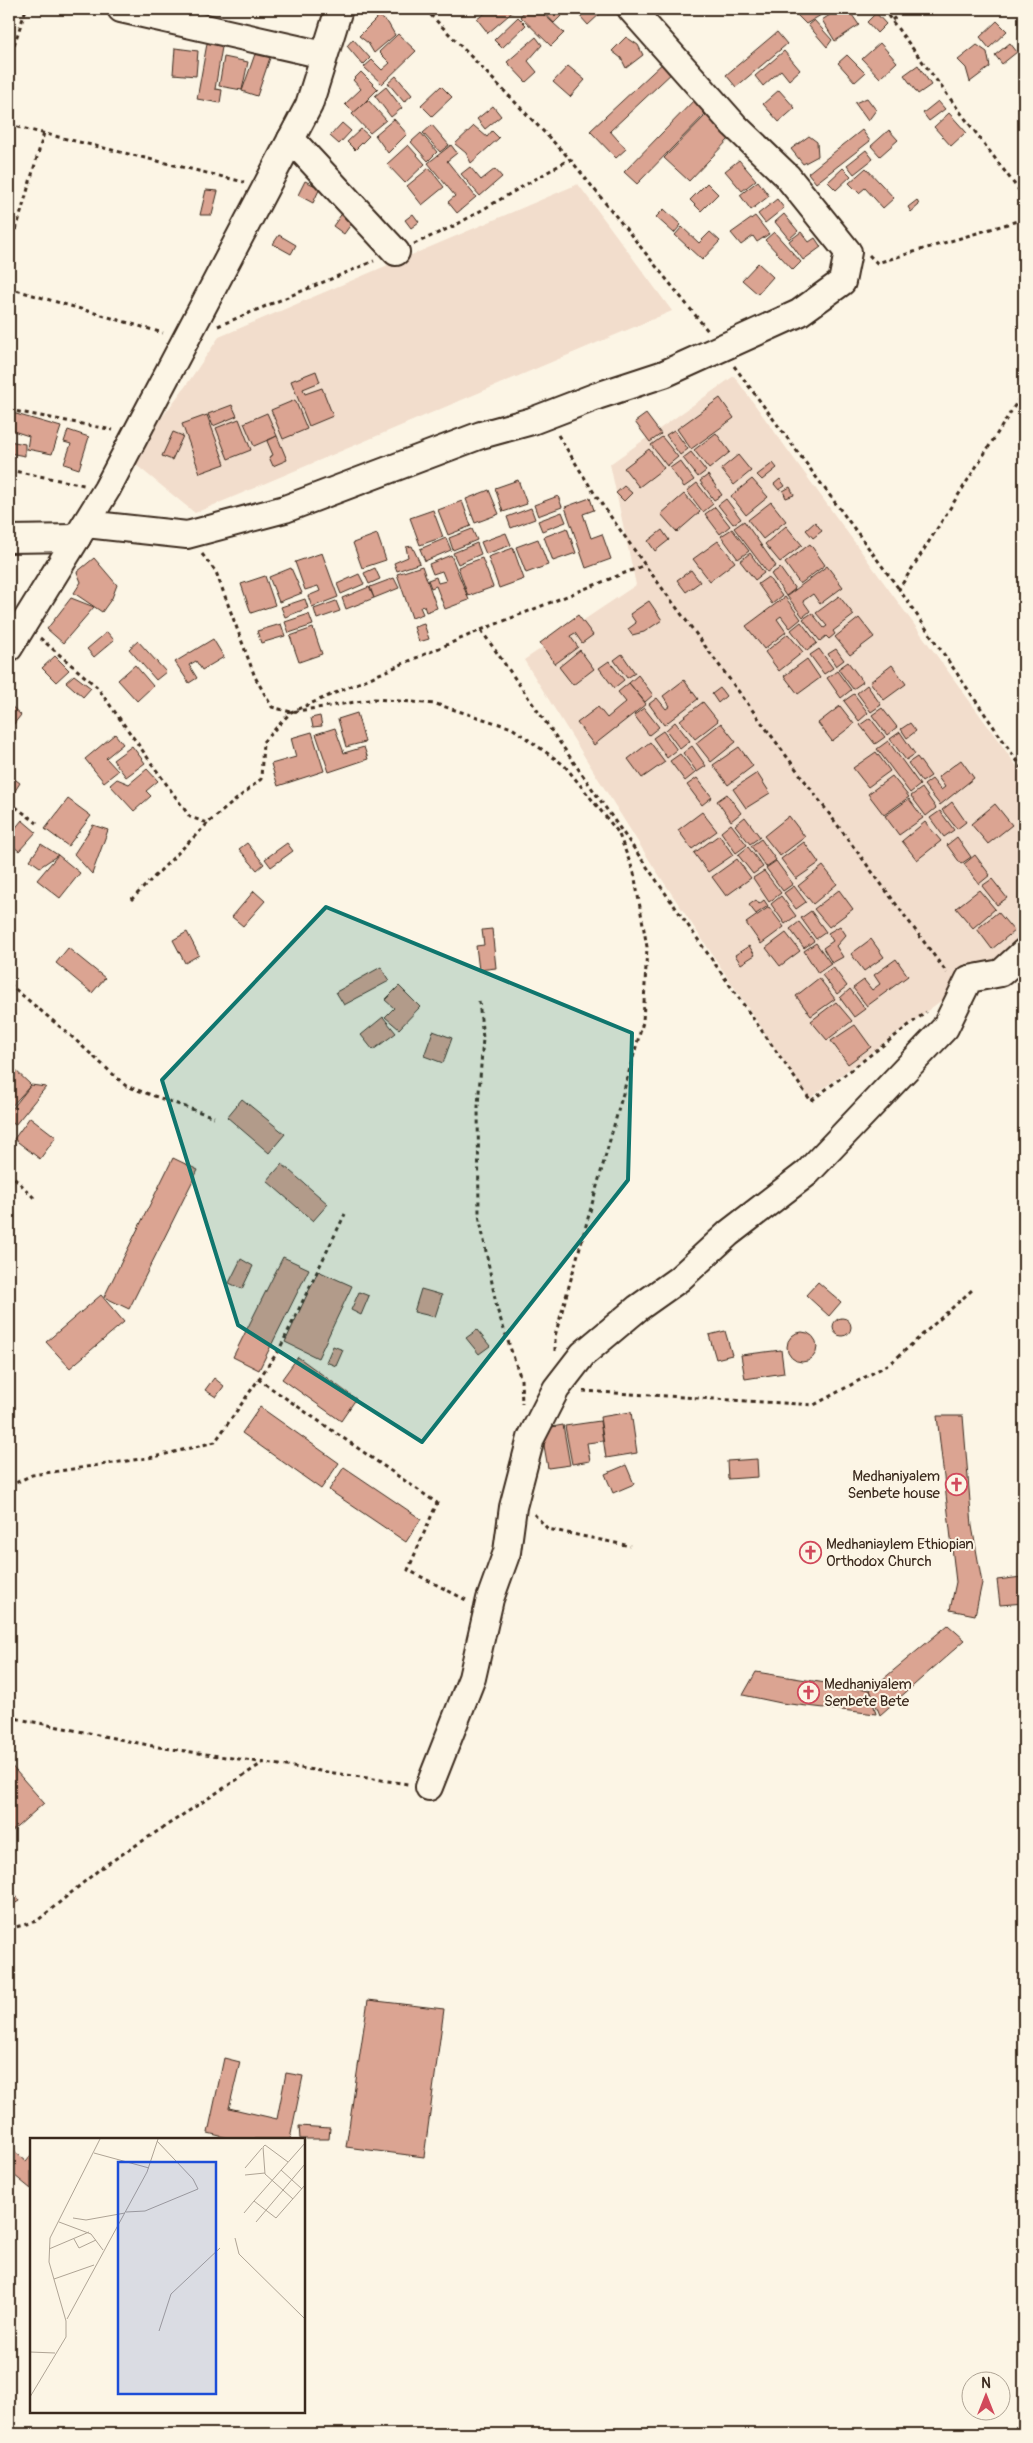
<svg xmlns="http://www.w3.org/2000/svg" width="1033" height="2443" viewBox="0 0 1033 2443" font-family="Pangolin,sans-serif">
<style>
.built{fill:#f2ddcc}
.building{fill:#dba492;stroke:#3b2a1e}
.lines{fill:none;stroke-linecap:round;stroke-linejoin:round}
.minor-casing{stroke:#3b2a1e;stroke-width:30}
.path{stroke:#3b2a1e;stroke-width:3;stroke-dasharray:4 4;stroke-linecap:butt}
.minor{stroke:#fcf5e5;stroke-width:26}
.marked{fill:#0f766e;fill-opacity:0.2;stroke:#0f766e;stroke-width:4;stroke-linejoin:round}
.labels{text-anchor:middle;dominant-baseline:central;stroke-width:4;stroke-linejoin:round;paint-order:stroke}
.poi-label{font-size:15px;fill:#3b2a1e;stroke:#fcf5e5;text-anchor:start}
.inset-road{fill:none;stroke:#afa495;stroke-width:1}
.view{fill:#1d4ed8;fill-opacity:0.15;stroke:#1d4ed8;stroke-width:2.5}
.inset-edge{fill:none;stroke:#3b2a1e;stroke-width:2.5}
</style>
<rect width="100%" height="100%" fill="#fcf5e5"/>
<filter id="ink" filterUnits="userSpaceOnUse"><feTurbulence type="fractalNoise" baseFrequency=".02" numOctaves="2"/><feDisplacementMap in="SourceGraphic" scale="10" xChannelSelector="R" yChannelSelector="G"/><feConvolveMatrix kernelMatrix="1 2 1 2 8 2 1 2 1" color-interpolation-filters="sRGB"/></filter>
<g filter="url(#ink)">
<g class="built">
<path d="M578,184L672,311L195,513L130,460L187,384L219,337Z"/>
<path d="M734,376L1024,776V939L809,1099L653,866L524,660L636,585L610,464Z"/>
</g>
<g class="building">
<path d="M491,9H516L488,33L477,19Z"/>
<path d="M528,9H538L564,33L551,46L520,16Z"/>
<path d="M541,9H556L562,15L554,23Z"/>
<path d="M588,9H600L602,12L588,25L580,16Z"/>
<path d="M791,9H831L806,24Z"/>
<path d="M839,9H848L859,25L835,41L822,20Z"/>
<path d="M876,13L886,24L877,33L867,22Z"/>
<path d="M379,16L388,23L395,35L374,53L368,43L359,36Z"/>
<path d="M518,17L526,25L502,48L494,40Z"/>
<path d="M814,20L832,40L827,47L808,25Z"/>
<path d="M997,21L1007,31L989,48L980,37Z"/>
<path d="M777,32L787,44L736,87L726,75Z"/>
<path d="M398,34L416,51L382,84L364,67L372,60L382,70L390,63L379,52Z"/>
<path d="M536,37L542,45L528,61L537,72L526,82L507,62Z"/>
<path d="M626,37L638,45L643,55L626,68L621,58L612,51Z"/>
<path d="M208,38L223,41L215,89L222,90L220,103L197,99Z"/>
<path d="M353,39L370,58L363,65L347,46Z"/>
<path d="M255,40L274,46L257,96L242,91L255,54L251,53Z"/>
<path d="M880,43L897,62L880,78L862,59Z"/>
<path d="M1010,43L1017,52L1002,64L995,55Z"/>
<path d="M977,45L987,52L990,67L970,82L966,68L958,60Z"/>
<path d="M175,48L198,51L196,76L173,74Z"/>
<path d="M784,51L800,70L789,80L781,70L763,86L755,76Z"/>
<path d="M847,55L865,73L855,82L838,63Z"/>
<path d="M224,57L248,62L242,90L219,86Z"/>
<path d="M666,60L675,70L610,131L626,149L616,158L590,131Z"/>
<path d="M918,65L931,85L918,94L904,75Z"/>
<path d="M568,66L585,80L570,97L553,82Z"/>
<path d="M361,72L378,89L354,113L345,104L361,89L353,80Z"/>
<path d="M396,76L412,95L404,102L388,83Z"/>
<path d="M441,86L452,97L432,116L421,105Z"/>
<path d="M386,87L402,108L391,117L375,96Z"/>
<path d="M779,90L795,108L779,122L763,104Z"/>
<path d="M700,94L713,106L637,184L624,172Z"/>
<path d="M867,98L876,110L868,121L855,103Z"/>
<path d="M368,100L386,120L370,133L352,114Z"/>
<path d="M938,101L945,109L929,121L923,113Z"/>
<path d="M493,106L501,116L485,129L477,119Z"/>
<path d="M949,113L966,132L951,146L934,127Z"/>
<path d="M706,115L730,138L689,181L664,158Z"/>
<path d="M394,119L407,134L388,153L375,135Z"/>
<path d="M342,123L351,131L339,144L330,136Z"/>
<path d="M432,125L449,145L440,152L423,133Z"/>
<path d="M474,126L487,137L492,131L499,138L471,163L466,153L455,144Z"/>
<path d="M361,129L369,136L355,150L347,142Z"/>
<path d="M862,130L870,141L816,183L808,173Z"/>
<path d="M889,130L898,140L880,156L871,146Z"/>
<path d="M421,133L437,152L428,161L411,142Z"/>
<path d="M809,136L817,142L818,156L803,164L791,149Z"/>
<path d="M408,145L425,164L405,183L387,164Z"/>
<path d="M451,145L457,153L447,161L476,197L457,213L448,202L455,196L428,163Z"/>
<path d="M866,150L873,159L854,174L847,165Z"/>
<path d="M739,160L756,180L742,191L725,171Z"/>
<path d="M470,167L481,180L495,169L502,177L480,196L461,174Z"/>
<path d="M429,168L444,187L422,205L407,186Z"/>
<path d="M843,168L851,176L836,190L828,182Z"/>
<path d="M866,168L894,198L883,208L865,188L859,193L849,183Z"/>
<path d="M305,181L320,188L313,203L298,195Z"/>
<path d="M758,181L769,196L751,210L740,195Z"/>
<path d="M707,183L718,194L701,211L690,200Z"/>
<path d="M206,190L218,191L212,215H200Z"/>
<path d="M777,199L784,208L765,223L758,214Z"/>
<path d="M917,200L919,205L911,212L908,207Z"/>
<path d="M348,205L359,213L344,234L333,226Z"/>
<path d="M664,209L681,225L674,233L656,217Z"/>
<path d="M413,214L419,222L411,228L405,220Z"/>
<path d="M784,214L798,231L789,239L775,222Z"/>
<path d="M755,216L769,234L757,242L753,236L741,245L731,233Z"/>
<path d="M682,227L699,243L710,232L720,241L702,260L675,235Z"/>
<path d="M774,232L801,262L793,270L765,240Z"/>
<path d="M801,232L809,242L815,238L821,247L803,260L789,241Z"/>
<path d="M279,235L296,245L291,254L273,244Z"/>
<path d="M758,263L773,277L758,294L742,280Z"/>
<path d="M316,371L320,382L303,389L305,394L322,388L333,416L309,426L291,381Z"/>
<path d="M720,398L734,418L691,449L677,429Z"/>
<path d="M295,400L307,429L283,439L271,410Z"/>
<path d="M232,405L237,416L213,426L208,414Z"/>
<path d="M9,412L61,427L52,454L27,449L29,436L10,430L9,441L25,444V456L9,453Z"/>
<path d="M267,413L277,436L254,446L244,423Z"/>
<path d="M646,414L661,434L650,442L635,422Z"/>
<path d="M207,415L225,464L200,473L182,424Z"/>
<path d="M239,419L251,450L228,459L216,428Z"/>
<path d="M68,430L89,437L79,469L64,464L71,444L64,442Z"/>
<path d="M674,430L688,449L680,455L666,435Z"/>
<path d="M173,432L183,436L172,460L162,456Z"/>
<path d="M716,433L730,452L709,469L694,450Z"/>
<path d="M277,436L287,460L273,466L269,457L273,455L267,441Z"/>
<path d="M662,437L678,457L667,466L651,445Z"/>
<path d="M649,449L664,468L639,487L624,468Z"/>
<path d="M691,452L706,471L698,477L683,458Z"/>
<path d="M738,455L751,471L734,485L721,469Z"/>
<path d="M680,461L694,480L684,487L670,468Z"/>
<path d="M773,463L777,468L762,480L757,475Z"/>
<path d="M708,475L722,495L714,500L700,481Z"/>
<path d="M752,479L768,497L746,515L731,496Z"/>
<path d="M780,479L785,486L779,490L774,484Z"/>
<path d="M518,480L527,504L503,512L495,488Z"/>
<path d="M697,483L713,504L703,512L687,491Z"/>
<path d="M624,486L632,493L624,501L616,493Z"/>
<path d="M790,487L794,495L786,498L783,491Z"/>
<path d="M489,490L499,514L475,523L466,499Z"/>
<path d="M684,494L700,512L677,532L661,514Z"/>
<path d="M558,496L562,507L538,516L534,505Z"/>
<path d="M590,498L594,510L583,514L591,538L602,534L611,559L586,568L565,507Z"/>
<path d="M726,499L741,519L733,524L718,505Z"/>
<path d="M462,501L471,526L448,535L438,510Z"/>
<path d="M771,502L786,521L763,539L748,520Z"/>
<path d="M715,507L730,526L720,534L705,514Z"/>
<path d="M531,508L535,519L511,528L507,517Z"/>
<path d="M433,510L443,537L420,545L410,518Z"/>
<path d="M562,512L566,522L542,531L538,521Z"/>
<path d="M744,521L776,566L767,572L734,528Z"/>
<path d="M815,522L822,531L813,538L806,530Z"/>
<path d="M786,526L802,545L780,562L765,544Z"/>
<path d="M567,528L576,553L553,561L544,537Z"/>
<path d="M472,529L477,540L453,550L449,538Z"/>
<path d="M732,529L749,551L738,559L721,536Z"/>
<path d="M662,530L669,540L655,551L648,541Z"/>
<path d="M506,533L511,545L486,554L481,542Z"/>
<path d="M377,534L386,560L362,568L353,543Z"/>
<path d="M446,538L451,550L425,561L420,549Z"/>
<path d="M538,539L548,565L526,573L516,547Z"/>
<path d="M718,541L735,562L710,581L693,559Z"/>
<path d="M477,543L481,554L458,564L453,553Z"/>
<path d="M810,544L825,565L800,584L785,563Z"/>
<path d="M412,546L420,563L397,571L394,563L408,557L406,547Z"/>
<path d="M513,548L524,579L499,588L488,557Z"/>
<path d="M322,553L338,597L312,607L308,596L320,591L318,586L305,590L295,562Z"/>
<path d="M750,553L764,573L755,580L740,561Z"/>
<path d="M451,555L469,600L445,609L436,586L431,588L428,580L436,577L438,583L446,581L442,571L433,574L429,564Z"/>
<path d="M94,558L117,585L112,598L102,612L74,593L81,582L77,572Z"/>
<path d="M482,558L493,587L468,596L458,567Z"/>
<path d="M422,566L437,608L426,612L424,606L420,607L423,614L412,618L397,574Z"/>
<path d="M827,566L843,587L820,604L813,594L803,601L810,611L803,617L787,596Z"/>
<path d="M291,568L302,593L279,602L269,577Z"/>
<path d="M375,568L380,579L369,584L364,573Z"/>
<path d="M780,568L795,589L786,596L771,574Z"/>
<path d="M691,570L700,582L686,592L677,580Z"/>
<path d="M359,574L364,584L341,594L337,584Z"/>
<path d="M265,576L275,605L251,613L241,584Z"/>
<path d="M768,577L782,596L772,604L758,584Z"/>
<path d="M394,578L399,588L374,598L370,587Z"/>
<path d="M369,587L374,598L346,609L342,598Z"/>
<path d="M839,596L854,615L833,631L835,634L829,639L826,636L820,641L803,619L812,613L824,628L827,626L816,613Z"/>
<path d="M785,597L801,619L790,628L781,616L777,619L786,632L764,649L746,626Z"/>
<path d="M71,598L94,607L63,643L47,629Z"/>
<path d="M305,599L308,608L285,617L281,607Z"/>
<path d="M336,601L340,611L317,619L314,609Z"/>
<path d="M649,601L662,620L644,632L632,635L628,629L636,623L630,614Z"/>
<path d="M309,614L313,625L289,633L285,622Z"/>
<path d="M578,615L593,635L582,643L575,633L570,636L578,647L555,664L540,643Z"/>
<path d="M859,618L874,637L850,655L835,637Z"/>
<path d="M801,622L817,643L807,651L791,630Z"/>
<path d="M281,624L285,636L261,643L257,631Z"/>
<path d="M424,624L429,639L419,642L414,627Z"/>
<path d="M313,628L322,654L299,662L290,636Z"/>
<path d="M107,632L114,640L94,657L87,649Z"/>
<path d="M788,634L803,652L779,671L765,652Z"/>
<path d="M213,639L224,657L202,670L196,661L189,665L197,678L189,683L175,662Z"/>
<path d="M138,641L166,672L156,680L129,649Z"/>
<path d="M819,649L833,668L824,674L810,655Z"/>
<path d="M836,649L844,660L836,666L828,654Z"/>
<path d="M580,650L594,669L573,685L559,667Z"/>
<path d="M622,654L635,673L627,678L614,660Z"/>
<path d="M55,656L69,670L56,682L42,668Z"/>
<path d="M807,659L820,678L798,694L784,676Z"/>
<path d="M609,661L624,680L614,688L599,668Z"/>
<path d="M848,662L863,682L853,689L838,669Z"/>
<path d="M135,665L153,686L137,701L118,680Z"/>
<path d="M892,665L906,684L884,700L870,682Z"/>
<path d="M837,671L851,690L841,698L827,678Z"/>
<path d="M74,675L91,688L83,697L66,682Z"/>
<path d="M638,675L653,695L645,702L629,683Z"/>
<path d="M684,680L698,699L664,725L649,704L657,698L666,709L670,706L663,696Z"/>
<path d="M629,683L646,704L594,745L577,723L598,707L607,718L626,702L618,692Z"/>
<path d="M867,685L881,705L871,712L857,693Z"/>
<path d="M720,688L726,696L718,703L712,694Z"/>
<path d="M854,694L868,713L859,721L844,701Z"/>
<path d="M703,702L718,721L695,739L680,720Z"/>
<path d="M9,704L21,715L9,730Z"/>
<path d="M840,706L854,724L832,741L818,723Z"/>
<path d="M644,708L659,727L649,735L634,715Z"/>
<path d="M882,708L897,727L887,735L872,715Z"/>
<path d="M357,713L365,742L346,747L338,719Z"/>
<path d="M320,716L322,726L313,727L311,718Z"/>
<path d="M870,718L885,737L875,744L860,725Z"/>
<path d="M675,722L690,741L680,749L666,730Z"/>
<path d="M721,723L736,742L711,762L696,743Z"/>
<path d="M910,723L916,731L907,738L901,729Z"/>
<path d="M335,728L344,753L364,747L368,759L329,772L316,734Z"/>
<path d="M663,731L677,750L667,758L653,738Z"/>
<path d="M312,732L324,771L278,786L271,764L296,757L291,738Z"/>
<path d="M900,732L915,754L906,760L890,739Z"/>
<path d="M115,734L123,744L106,758L118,771L104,782L85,759Z"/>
<path d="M888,741L920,785L910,793L877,749Z"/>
<path d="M650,742L665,762L642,778L628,759Z"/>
<path d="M132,746L145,763L126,777L113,760Z"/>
<path d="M692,746L706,766L697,772L683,753Z"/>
<path d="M739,747L753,766L728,785L713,765Z"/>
<path d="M876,752L890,771L868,787L853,768Z"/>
<path d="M680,754L695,773L685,781L670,761Z"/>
<path d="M917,757L931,776L922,782L908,763Z"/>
<path d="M961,760L974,778L940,805L924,785L932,779L941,790L945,787L938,777Z"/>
<path d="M147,769L158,781L146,791L151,796L134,811L110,785L117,779L129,784Z"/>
<path d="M757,773L770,793L746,808L733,789Z"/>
<path d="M9,775L20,783L13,794L9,790Z"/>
<path d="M892,776L909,797L884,815L868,794Z"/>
<path d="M697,778L712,797L702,805L687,785Z"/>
<path d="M922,788L936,808L926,816L911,796Z"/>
<path d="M727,794L741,813L731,821L717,801Z"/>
<path d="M68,799L91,816L68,846L45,829Z"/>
<path d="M909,799L923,818L899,835L885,816Z"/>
<path d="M952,802L966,822L957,829L942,810Z"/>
<path d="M995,804L1012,825L988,844L971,824Z"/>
<path d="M940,811L954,830L944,837L930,818Z"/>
<path d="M702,812L717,831L692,849L678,830Z"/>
<path d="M789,816L805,837L780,856L764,836Z"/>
<path d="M745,817L760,837L750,844L735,825Z"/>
<path d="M22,820L36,832L19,851L9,843V836Z"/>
<path d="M925,822L941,841L917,860L902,841Z"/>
<path d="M731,824L747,845L736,853L721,832Z"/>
<path d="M93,825L108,830L92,874L74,854Z"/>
<path d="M719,835L733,855L708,872L694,853Z"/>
<path d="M957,837L971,857L961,864L947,845Z"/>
<path d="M761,839L776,860L766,867L751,846Z"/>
<path d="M804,842L819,863L796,879L781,859Z"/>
<path d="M247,843L264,864L257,870L239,849Z"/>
<path d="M287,843L293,851L271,867L265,859Z"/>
<path d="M41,844L58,855L40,867L30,860Z"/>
<path d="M748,847L763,867L753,874L738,855Z"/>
<path d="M58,855L80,873L60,898L37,880Z"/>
<path d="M975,855L990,875L979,884L964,864Z"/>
<path d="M737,859L751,878L726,896L712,877Z"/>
<path d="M776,861L793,884L783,891L766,868Z"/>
<path d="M823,866L837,884L813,904L798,886Z"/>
<path d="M764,871L781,893L769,902L753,878Z"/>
<path d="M992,879L1007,898L997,905L982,886Z"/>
<path d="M794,886L806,902L796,909L784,893Z"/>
<path d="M839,890L853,909L829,927L814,909Z"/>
<path d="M979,890L995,909L973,928L956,908Z"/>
<path d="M254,891L265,901L243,926L232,917Z"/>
<path d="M781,896L796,916L785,924L771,904Z"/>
<path d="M756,900L759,904L764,900L768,906L756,914L749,905Z"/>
<path d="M769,907L784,927L761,944L746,923Z"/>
<path d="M811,911L826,932L816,939L801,918Z"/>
<path d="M998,912L1014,931L992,949L977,929Z"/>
<path d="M799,922L814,941L804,948L790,929Z"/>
<path d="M840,926L846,935L836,946L843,957L832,963L823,948L833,941L828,933Z"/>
<path d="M492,929L496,968L479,970L476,946L484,945L482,930Z"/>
<path d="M187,932L199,955L185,963L173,940Z"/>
<path d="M786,933L800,951L780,966L766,948Z"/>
<path d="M871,939L884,957L864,971L851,954Z"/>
<path d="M816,943L831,964L818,973L804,951Z"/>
<path d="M749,946L755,955L741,964L735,955Z"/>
<path d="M68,948L105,978L92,993L56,963Z"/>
<path d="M896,959L908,976L867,1006L853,988L864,980L872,990L880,984L874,975Z"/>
<path d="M381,967L389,981L344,1005L336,992Z"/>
<path d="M833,967L847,986L837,994L822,975Z"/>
<path d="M819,978L835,999L811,1016L796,996Z"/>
<path d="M399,986L420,1007L399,1029L385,1017L394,1008L385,1000Z"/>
<path d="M850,989L865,1009L854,1017L840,998Z"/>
<path d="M836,1002L852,1021L827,1040L811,1021Z"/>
<path d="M383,1017L396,1033L373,1050L361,1035Z"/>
<path d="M855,1025L871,1047L848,1064L831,1041Z"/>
<path d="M433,1031L452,1038L443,1063L424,1056Z"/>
<path d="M13,1068L31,1085L9,1109V1073Z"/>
<path d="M31,1085L46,1087L15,1125L9,1120V1113Z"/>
<path d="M242,1099L285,1134L269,1153L227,1117Z"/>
<path d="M30,1117L56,1137L40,1159L14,1139Z"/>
<path d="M173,1158L198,1170L129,1309L104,1297Z"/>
<path d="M282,1164L328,1204L313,1221L267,1181Z"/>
<path d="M283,1257L309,1269L259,1370L233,1357Z"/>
<path d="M241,1259L253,1266L242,1289L229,1283Z"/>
<path d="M318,1271L352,1286L318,1358L285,1342Z"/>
<path d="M818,1282L841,1302L829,1316L806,1295Z"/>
<path d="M421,1289L442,1295L435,1317L414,1312Z"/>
<path d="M359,1292L369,1296L361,1315L351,1310Z"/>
<path d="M101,1295L124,1322L70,1368L46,1342Z"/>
<circle cx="842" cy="1327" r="9"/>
<path d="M477,1330L490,1346L479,1354L466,1338Z"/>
<path d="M725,1331L732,1355L716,1359L709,1335Z"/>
<circle cx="802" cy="1347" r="15"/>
<path d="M333,1346L343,1350L336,1366L326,1362Z"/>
<path d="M781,1350L784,1373L745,1379L741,1355Z"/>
<path d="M298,1357L356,1399L341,1421L282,1379Z"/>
<path d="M214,1378L224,1386L216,1397L205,1390Z"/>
<path d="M260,1407L339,1463L321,1489L242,1433Z"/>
<path d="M631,1412L637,1453L606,1458L600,1417Z"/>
<path d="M937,1416H963L972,1526L982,1583L975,1615L950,1610L956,1582Z"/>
<path d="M600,1421L603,1441L587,1443L590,1461L572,1464L565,1426Z"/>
<path d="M563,1425L570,1465L548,1468L541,1429Z"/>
<path d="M757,1459L758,1477L728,1479L727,1461Z"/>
<path d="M626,1465L634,1484L613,1493L605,1474Z"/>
<path d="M344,1467L421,1519L406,1542L329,1490Z"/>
<path d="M1022,1577L1024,1603L1000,1605L997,1580Z"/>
<path d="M948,1625L965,1640L880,1715L870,1690Z"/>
<path d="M756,1672L870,1690L876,1714L781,1703L743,1695Z"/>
<path d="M9,1763L44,1803L9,1834V1802L11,1801L9,1798Z"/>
<path d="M9,1883L19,1901L9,1907Z"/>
<path d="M368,2000L444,2009L424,2157L346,2147Z"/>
<path d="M224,2058L240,2062L229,2108L277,2119L286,2073L303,2076L290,2139H232L208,2133Z"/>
<path d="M299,2126L330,2128L329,2139H300Z"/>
<path d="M9,2147L26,2161L31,2155V2189L9,2171Z"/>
</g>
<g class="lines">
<defs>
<g id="minor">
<path d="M121,9L324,55"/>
<path d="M291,139L396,252"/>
<path d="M86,524L187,535L285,509L481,435L532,421L597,396L664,374L799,313L842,282L848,252L787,176L734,125L631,9"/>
<path d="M9,539L77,538"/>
<path d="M9,648L107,489L309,105L339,9"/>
<path d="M429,1787L472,1678L490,1599L507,1552L513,1507L531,1438L556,1389L583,1354L638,1308L679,1279L729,1233L807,1173L945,1028L969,979L1001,973L1024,952"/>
</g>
</defs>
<use href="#minor" class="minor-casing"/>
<g class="path">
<path d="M425,9L570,159L708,331"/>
<path d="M883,9L1024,197"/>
<path d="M892,20L905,9"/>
<path d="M9,60L26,9"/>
<path d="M9,125L244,182"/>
<path d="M16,230L44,133"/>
<path d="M414,244L456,225L570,159"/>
<path d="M869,255L877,263L1024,219"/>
<path d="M9,288L163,333"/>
<path d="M218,326L374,261"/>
<path d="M734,366L899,589"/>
<path d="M1024,391L899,589L1024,771"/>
<path d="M9,410L113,430"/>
<path d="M558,435L596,496L645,565L947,973"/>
<path d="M9,470L84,485"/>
<path d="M202,554L216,572L255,677L272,707L291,712L375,699L436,704L512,728L564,765L618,832L634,873L647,947L643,1022L555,1336V1352"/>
<path d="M481,630L811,1101L926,1012"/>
<path d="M40,638L97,687L190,817L208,823L261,779L263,742L291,712L481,630L645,565"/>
<path d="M9,802L37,823"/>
<path d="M131,900L208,823"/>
<path d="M9,984L71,1036L126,1086L214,1117"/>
<path d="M479,1001L483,1038L478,1106L479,1215L497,1309L521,1379L522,1404"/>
<path d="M9,1172L35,1199"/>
<path d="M258,1379L437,1503L408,1570L468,1601"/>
<path d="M583,1391L814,1405L891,1363L972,1290"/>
<path d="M9,1486L32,1475L154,1457L215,1442L279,1350L345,1214"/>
<path d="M534,1514L548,1529L630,1546"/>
<path d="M9,1717L158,1747L408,1784"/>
<path d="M9,1929L37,1921L101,1868L264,1762"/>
</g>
<use href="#minor" class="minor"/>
</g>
</g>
<path class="marked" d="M326,907L632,1033L628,1180L422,1442L238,1325L162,1080Z"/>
<defs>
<symbol id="church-ring" viewBox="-11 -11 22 22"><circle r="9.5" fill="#fcf5e5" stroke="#d1495b" stroke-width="1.5"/><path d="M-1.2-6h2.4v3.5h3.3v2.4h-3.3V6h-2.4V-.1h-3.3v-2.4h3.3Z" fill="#d1495b"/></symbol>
</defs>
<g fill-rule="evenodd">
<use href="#church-ring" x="944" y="1472" width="25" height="25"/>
<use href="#church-ring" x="798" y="1540" width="25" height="25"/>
<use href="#church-ring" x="796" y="1680" width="25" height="25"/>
</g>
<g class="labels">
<g class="poi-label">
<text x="940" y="1476" text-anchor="end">Medhaniyalem<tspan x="940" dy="17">Senbete house</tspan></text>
<text x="826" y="1544">Medhaniaylem Ethiopian<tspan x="826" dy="17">Orthodox Church</tspan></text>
<text x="824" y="1684">Medhaniyalem<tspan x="824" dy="17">Senbete Bete</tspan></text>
</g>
</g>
<g transform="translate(30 2138)">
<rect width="275" height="275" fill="#fcf5e5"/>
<path class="inset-road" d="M275,5L224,63L246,80L275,47M64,15L119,30M258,24L235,7L233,9L235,36L263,61M215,30L232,10M251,32L272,51M215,37L235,35M96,74L115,73L168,51L163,41L127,3M214,75L224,63M43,80L56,82L95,75M29,84L61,96L73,112M226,84L275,26M205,100L209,116L275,181M44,101L49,110L66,102M19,111L59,94M24,141L64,127M37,181L117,34L128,1M129,193L141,156L190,110M0,214L25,215M0,259L36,199V183L19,124L20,100L70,1"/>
<path class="view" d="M88,24H186V256H88Z"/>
<rect width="275" height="275" class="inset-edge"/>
</g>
<rect width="1033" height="2443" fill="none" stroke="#fcf5e5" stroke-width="30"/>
<rect x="15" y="15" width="1003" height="2413" fill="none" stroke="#3b2a1e" stroke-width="2" filter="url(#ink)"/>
<g transform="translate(986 2396)"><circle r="24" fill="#fcf5e5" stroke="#afa495"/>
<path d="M0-4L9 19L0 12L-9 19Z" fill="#d1495b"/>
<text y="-8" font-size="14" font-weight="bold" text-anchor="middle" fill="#3b2a1e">N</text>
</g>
</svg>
